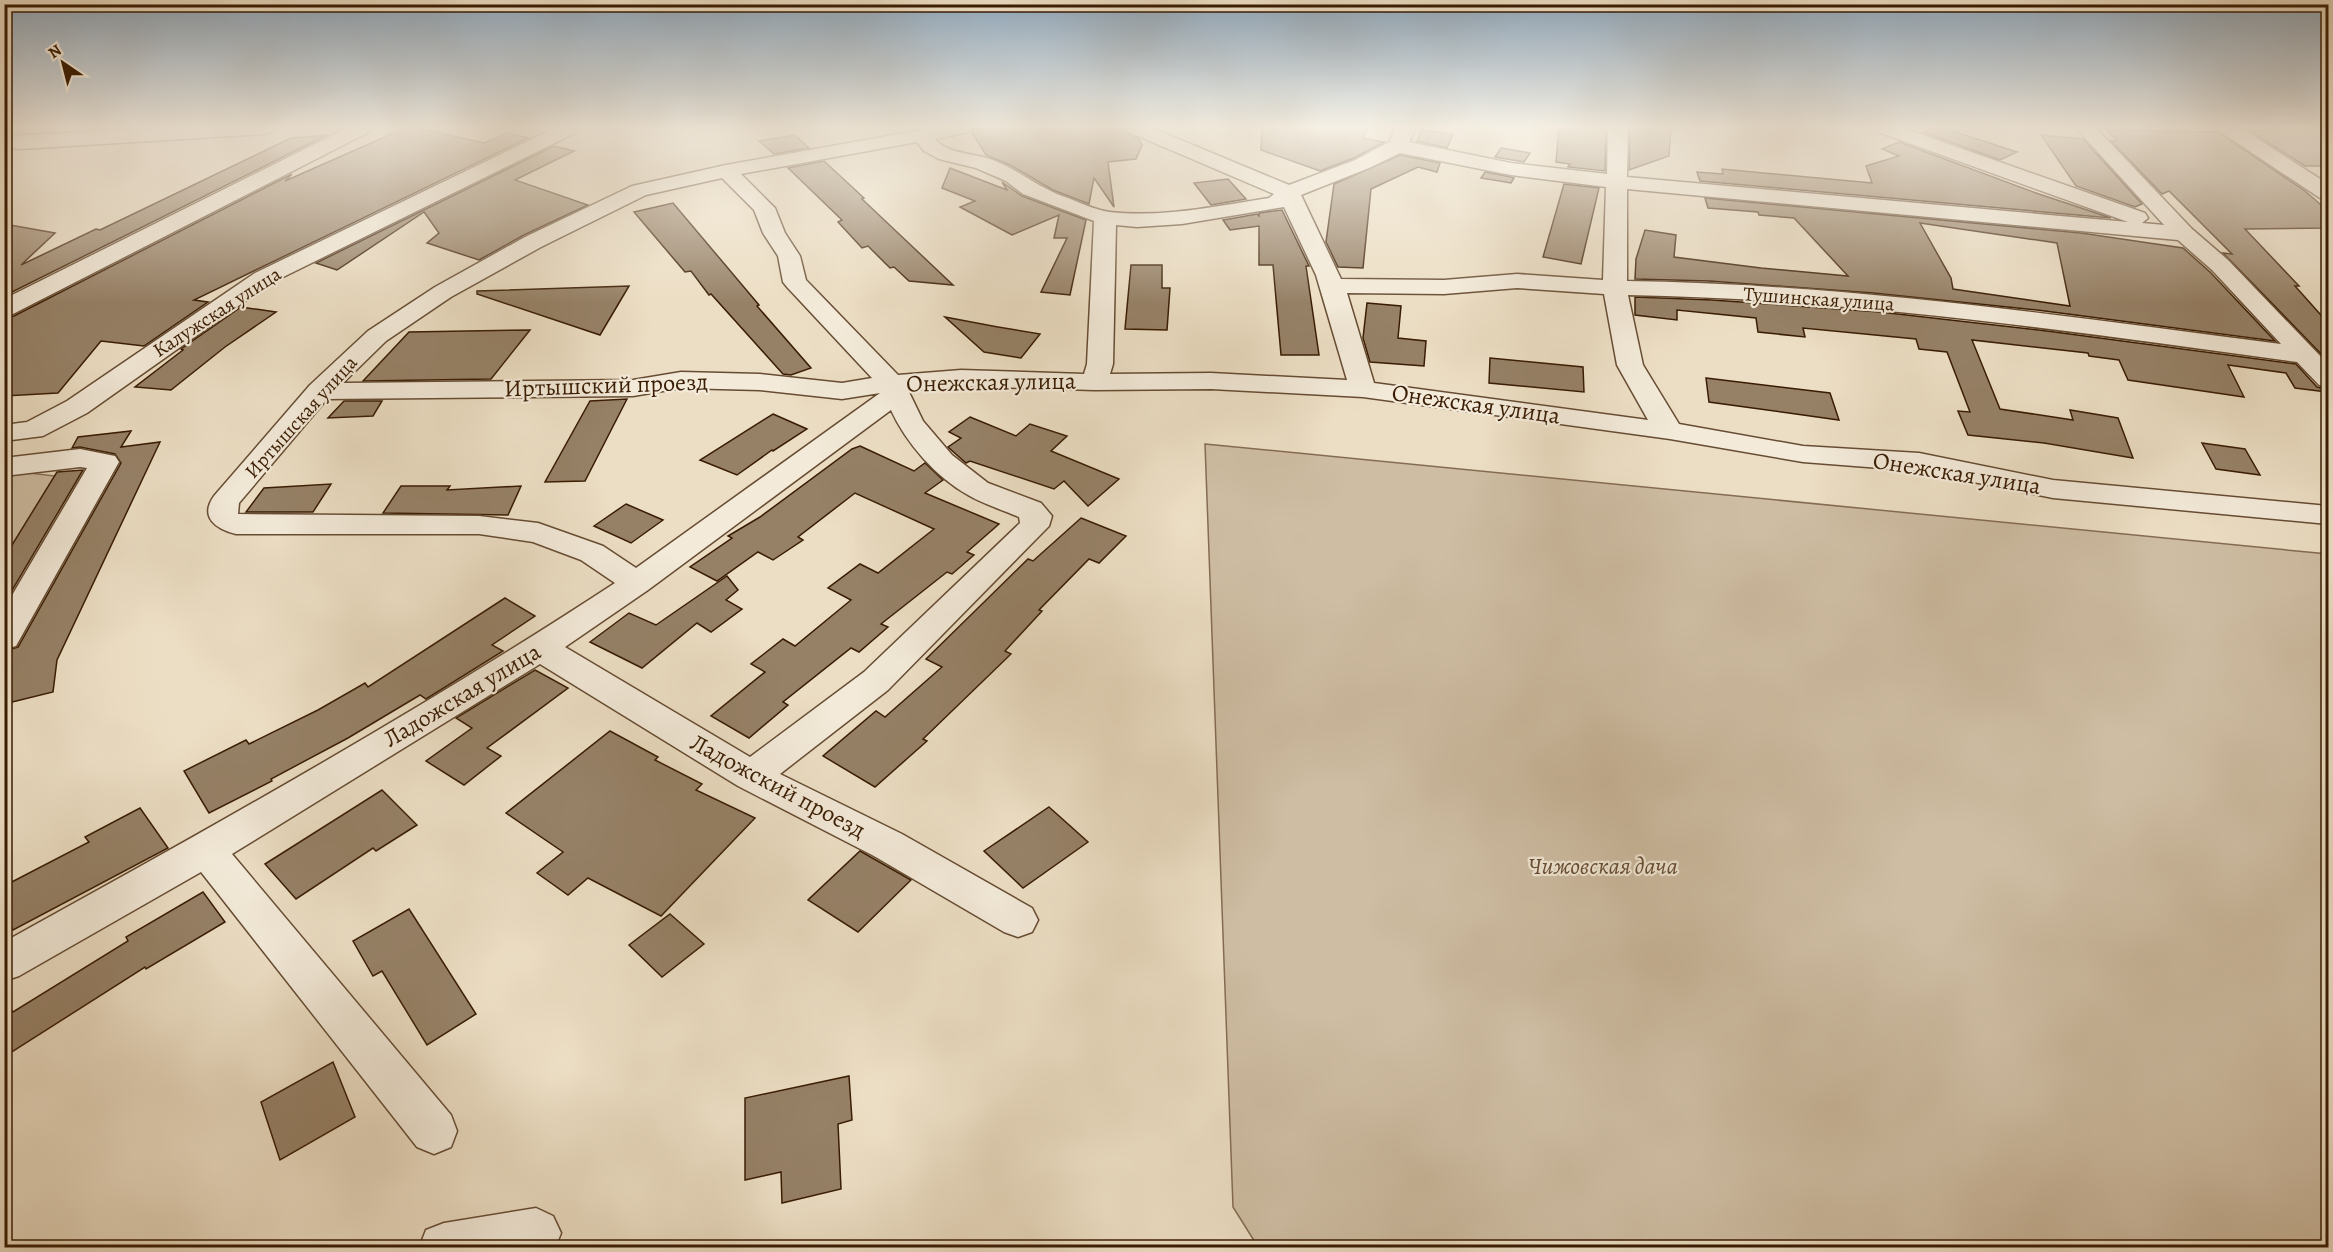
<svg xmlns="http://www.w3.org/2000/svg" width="2333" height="1252" viewBox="0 0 2333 1252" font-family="Alegreya,serif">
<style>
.green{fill:#cebda3;stroke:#846c53;stroke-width:1.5}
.building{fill:#968167;stroke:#391c03;stroke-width:1.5;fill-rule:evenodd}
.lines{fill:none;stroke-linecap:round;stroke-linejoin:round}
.minor-casing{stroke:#664c33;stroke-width:3}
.minor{fill:#f3ead9;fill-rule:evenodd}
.labels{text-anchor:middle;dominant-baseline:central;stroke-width:4.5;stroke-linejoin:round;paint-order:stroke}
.far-street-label{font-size:20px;fill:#391c03;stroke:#f3ead9}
.street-label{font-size:24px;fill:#391c03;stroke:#f3ead9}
.park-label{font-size:24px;font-style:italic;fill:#664c33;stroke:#f3ead9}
</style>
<rect width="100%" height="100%" fill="#ecdec4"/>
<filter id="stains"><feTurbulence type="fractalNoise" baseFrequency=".00333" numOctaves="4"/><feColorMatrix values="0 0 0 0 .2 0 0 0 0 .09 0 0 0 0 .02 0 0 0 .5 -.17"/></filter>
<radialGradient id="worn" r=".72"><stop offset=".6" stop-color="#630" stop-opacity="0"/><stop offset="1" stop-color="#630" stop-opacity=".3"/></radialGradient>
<g class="green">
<path d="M1205,444L2328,554V1247H1258L1233,1207Z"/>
<path d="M13,471L55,476L5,558V487Z"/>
</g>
<g class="building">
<path d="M405,128H418L484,143L508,133L528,138L194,300L208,302L144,346L101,341L58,393L4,396V318L14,316L292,174L285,181Z"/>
<path d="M975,128H1124L1128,134L1139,139L1142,145L1136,159L1108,162L1114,207L1094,178L1089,204L1053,190L1010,165L986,155L972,133Z"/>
<path d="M1262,128H1368L1363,138L1384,142L1354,158L1320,171L1261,150Z"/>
<path d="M1559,128H1606L1605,171L1568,167L1570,164L1556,162Z"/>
<path d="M1630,128H1671L1669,156L1629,170Z"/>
<path d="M1934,128H1943L2017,152L2000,160L1923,132Z"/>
<path d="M2317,129L2328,137V166H2305L2250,131Z"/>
<path d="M1422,130L1453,134L1447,148L1417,141Z"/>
<path d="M2107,130L2218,132L2305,191L2328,211V228L2245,229L2299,286H2295L2328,323V361L2223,253L2232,254L2169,191L2162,194L2111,141H2117Z"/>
<path d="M327,135L4,296V224L55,233L21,265L96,229L100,230L291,138Z"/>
<path d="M795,135L809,148L774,154L759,141Z"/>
<path d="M2041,135L2083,139L2142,204L2135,207L2076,186Z"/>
<path d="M1899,142L2036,193L2111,218L1700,181L1697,172L1723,174L1722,169L1872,183L1866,166L1899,156L1882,149Z"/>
<path d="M554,146L574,151L515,180L588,205L524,235L479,260L427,243L439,233L424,212L337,270L316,263Z"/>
<path d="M1501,148L1530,153L1524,162L1495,157Z"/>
<path d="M1400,155L1440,163L1437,172L1418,167L1371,189L1363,268L1338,267L1326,242L1334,184Z"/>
<path d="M824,161L864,198L862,199L953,285L909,281L894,267L890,268L868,246L862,248L838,222L842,220L788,168Z"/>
<path d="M950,168L1007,190L1002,182L1022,196L1086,220L1070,295L1041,292L1067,238H1054L1059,215L1012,235L960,207L975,201L942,188Z"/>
<path d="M1485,172L1511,177L1514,178L1511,183L1481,178Z"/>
<path d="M1228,179L1246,199L1211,205L1194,183Z"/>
<path d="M1564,184L1599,188L1581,264L1543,257Z"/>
<path d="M1705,198L2081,233L2183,248L2210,272L2275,341L2037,310L1873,293L1709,281L1635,279L1636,259L1645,230L1676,235L1674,257L1761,268L1848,276L1794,218L1759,215L1758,212L1708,208ZM1920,223L2057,243L2070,306L1953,289L1951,278Z"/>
<path d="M673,203L759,305L757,306L811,368L791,375L783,374L711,294L709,295L691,271L685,272L634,212Z"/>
<path d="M1282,210L1309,266H1306L1319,355H1281L1273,265H1259V226L1230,230L1223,220L1257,214L1259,216V213Z"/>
<path d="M1131,265H1162V288H1170L1167,330L1125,329Z"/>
<path d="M629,286L600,335L477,294V291Z"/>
<path d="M1635,297L1712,300L1880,312L2047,331L2296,364L2317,387L2324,389L2327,392L2295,388L2286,373L2228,365L2244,397L2128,380L2119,360L2089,356L2088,353L1972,340L2000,409L2073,420L2070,410L2118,418L2133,458L2044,443L1968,435L1958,411L1970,412L1947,352L1919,349L1916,339L1803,328L1805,337L1758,332L1756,318L1677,310V320L1635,315Z"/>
<path d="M1367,303L1401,306L1398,338L1426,341L1424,366L1370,362L1363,338Z"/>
<path d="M241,307L276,312L225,347L171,390L135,387L183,350L181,349Z"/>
<path d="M945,317L998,327L1040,334L1021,358L984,352Z"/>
<path d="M530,330L491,379L363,381L409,332Z"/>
<path d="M1490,358L1583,367L1584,392L1489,383Z"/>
<path d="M1706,378L1830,393L1839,420L1709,402Z"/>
<path d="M627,399L585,481L545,482L590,401Z"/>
<path d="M344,401H382L373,416L328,418Z"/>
<path d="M773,414L807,429L773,451L772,450L737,475L700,460Z"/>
<path d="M970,417L1016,436L1030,424L1067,436L1051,451L1119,479L1088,506L1064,481L1054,489L970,461L966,463L948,447L961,438L949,432Z"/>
<path d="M131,431L121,447L160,442L57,660L53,692L4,704V651L18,647L121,463L115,454L80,447L72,448L78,437Z"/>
<path d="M2202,443L2245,449L2260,475L2216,469Z"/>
<path d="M860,446L914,471L925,463L943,480L925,493L999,524L967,552L974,555L952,574L947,572L881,624L888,627L859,652L851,648L783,702L788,705L749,738L711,716L765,672L751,664L783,639L795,646L851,600L828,588L860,564L878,573L934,529L855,493L798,537L803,540L773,560L758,552L717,581L690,567L732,538L728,536L760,517L852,449Z"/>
<path d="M83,470L4,604V558L57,472Z"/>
<path d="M331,484L313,512H246L264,488Z"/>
<path d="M401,486H450L447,490L521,486L508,515L383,513Z"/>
<path d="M626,504L663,520L631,543L594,526Z"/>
<path d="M1081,518L1126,536L1099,563L1089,559L1039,610L1042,611L1005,651L1011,654L923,739L927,741L875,787L823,756L876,711L885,717L942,667L926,659L1028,559L1033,561Z"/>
<path d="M727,576L738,590L726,600L742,609L711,632L697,623L642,668L590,642L629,613L656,625Z"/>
<path d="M505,598L535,616L492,645L503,651L426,699L420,695L348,738L271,779L272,781L209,813L184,771L246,740L249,744L318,710L365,683L368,687Z"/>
<path d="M535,670L568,688L487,748L501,756L464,785L426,761L472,728L456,718Z"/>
<path d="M610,731L658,757L655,760L702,784L696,790L755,818L661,916L588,878L568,895L537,873L563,852L506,813Z"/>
<path d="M382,790L417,825L376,851L373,848L296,899L265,864Z"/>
<path d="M1049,807L1088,842L1023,888L984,851Z"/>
<path d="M140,808L168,848L13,930L4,914V886L89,842L85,837Z"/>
<path d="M860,851L911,880L858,932L808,900Z"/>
<path d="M203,892L225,922L146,969L145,967L4,1057V1000L13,1012L128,941L126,937Z"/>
<path d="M409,909L476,1014L427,1045L382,971L373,976L353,941Z"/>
<path d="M670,914L704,944L662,977L629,945Z"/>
<path d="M333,1062L355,1117L280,1160L261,1102Z"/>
<path d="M849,1076L852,1120L838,1124L841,1189L782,1203L781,1172L745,1180V1098Z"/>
</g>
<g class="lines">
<defs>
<g id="minor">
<path d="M173,128H274L271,132L264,134L21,149L4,148V136Z"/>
<path d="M347,128H372L369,132L13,314L4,316V299Z"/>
<path d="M555,128H580L577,132L271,283L87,413L43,436L4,441V425L27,422L67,401L255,273Z"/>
<path d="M932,128H973L970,132L935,139C948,154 972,153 990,159C1016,168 1036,186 1062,196C1077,201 1094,210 1110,212C1162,218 1217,206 1269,198L1274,194L1129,132L1126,128H1152L1289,185L1355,160L1389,142L1396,128H1416L1409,142L1511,163L1607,174L1608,128H1628L1627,177L2128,222L1878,132L1875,128H1903L2145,213L2148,218L2142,223L2164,225L2076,128H2096L2192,229L2228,260L2328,364V387L2319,385L2297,362C2075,332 1853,299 1628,295L1643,365L1679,424L1803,446L1919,453L2053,480L2328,506V524L2053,498L1919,471L1803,462L1670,439L1363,397L1211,389L1095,390L961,386L908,390L923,421L952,455L988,483L1041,503L1052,516L1049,526L888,690L780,774L902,834L1032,908L1038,920L1032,932L1018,937L1004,932L874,856L738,786L540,664L232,854L451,1115L457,1131L451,1147L434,1154L417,1147L201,872L19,976L4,981V942C211,828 418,712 615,583L581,560L533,542L479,534H236C216,529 199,517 214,496L310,385L368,331L435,287L525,237L632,186L726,165ZM917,142L924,151L939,159L976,168L1006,181L1023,194L1094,221L1087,364L1084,374L961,370L898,375L806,280L800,256L785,233L775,208L741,174ZM1400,153L1511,175L1606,187L1603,280L1517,274L1444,280L1341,279L1301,195L1369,168ZM722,178L754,210L763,233L778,256L783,282L787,287L872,378L842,383L760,374L681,372L633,380L343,383L386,341L451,297L541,247L646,195ZM1627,189L2178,240L2212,270L2281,344C2064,316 1846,284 1627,281ZM1284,207L1316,275L1347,380L1211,373L1110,374L1113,364L1116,225L1137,227L1182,224ZM1517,288L1604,294L1617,365L1648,420L1374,383L1347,293L1444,294ZM681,388L760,390L842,399L880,393L636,568L603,546L538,523L479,516L238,514L239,503L327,399L633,396ZM891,410C906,443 936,477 968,495C983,504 1003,510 1019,517L1020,523L864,672L750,757L565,647L648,590Z"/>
<path d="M2218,128H2241L2328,184V199L2320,198L2221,132Z"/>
<path d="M80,449L115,456L119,462L16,646L4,649V609L87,468L80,467L4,476V458Z"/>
<path d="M536,1208L553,1216L561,1233L555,1248H419L426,1230L444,1223Z"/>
</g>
</defs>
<use href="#minor" class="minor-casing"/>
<use href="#minor" class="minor"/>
</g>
<linearGradient id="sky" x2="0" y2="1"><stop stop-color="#91aabf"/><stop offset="0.42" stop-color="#f6f0e4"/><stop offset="1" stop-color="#f6f0e4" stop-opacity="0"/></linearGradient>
<rect width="2333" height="303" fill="url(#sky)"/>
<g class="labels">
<g class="far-street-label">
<text transform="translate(1819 299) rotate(4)">Тушинская улица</text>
<text transform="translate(217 312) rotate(-33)">Калужская улица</text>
<text transform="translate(301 417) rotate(-48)">Иртышская улица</text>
</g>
<g class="street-label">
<text transform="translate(991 382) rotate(-1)">Онежская улица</text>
<text transform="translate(606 385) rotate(-2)">Иртышский проезд</text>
<text transform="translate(1476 404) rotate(8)">Онежская улица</text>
<text transform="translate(1957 473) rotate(9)">Онежская улица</text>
<text transform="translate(462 695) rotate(-31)">Ладожская улица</text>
<text transform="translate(778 786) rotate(28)">Ладожский проезд</text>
</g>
<g class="park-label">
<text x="1603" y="866">Чижовская дача</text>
</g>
</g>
<rect width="2333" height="1252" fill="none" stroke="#ecdec4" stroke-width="24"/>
<rect x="6" y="6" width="2321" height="1240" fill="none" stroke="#391c03" stroke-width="3"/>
<rect x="12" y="12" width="2309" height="1228" fill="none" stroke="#391c03" stroke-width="1.5"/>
<g transform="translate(63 63) rotate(325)" stroke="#f3ead9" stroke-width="4.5" paint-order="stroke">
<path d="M0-4.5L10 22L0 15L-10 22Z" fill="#391c03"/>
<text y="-9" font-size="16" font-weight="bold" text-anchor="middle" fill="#391c03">N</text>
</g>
<rect width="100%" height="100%" filter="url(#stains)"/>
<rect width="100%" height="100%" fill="url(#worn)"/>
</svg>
